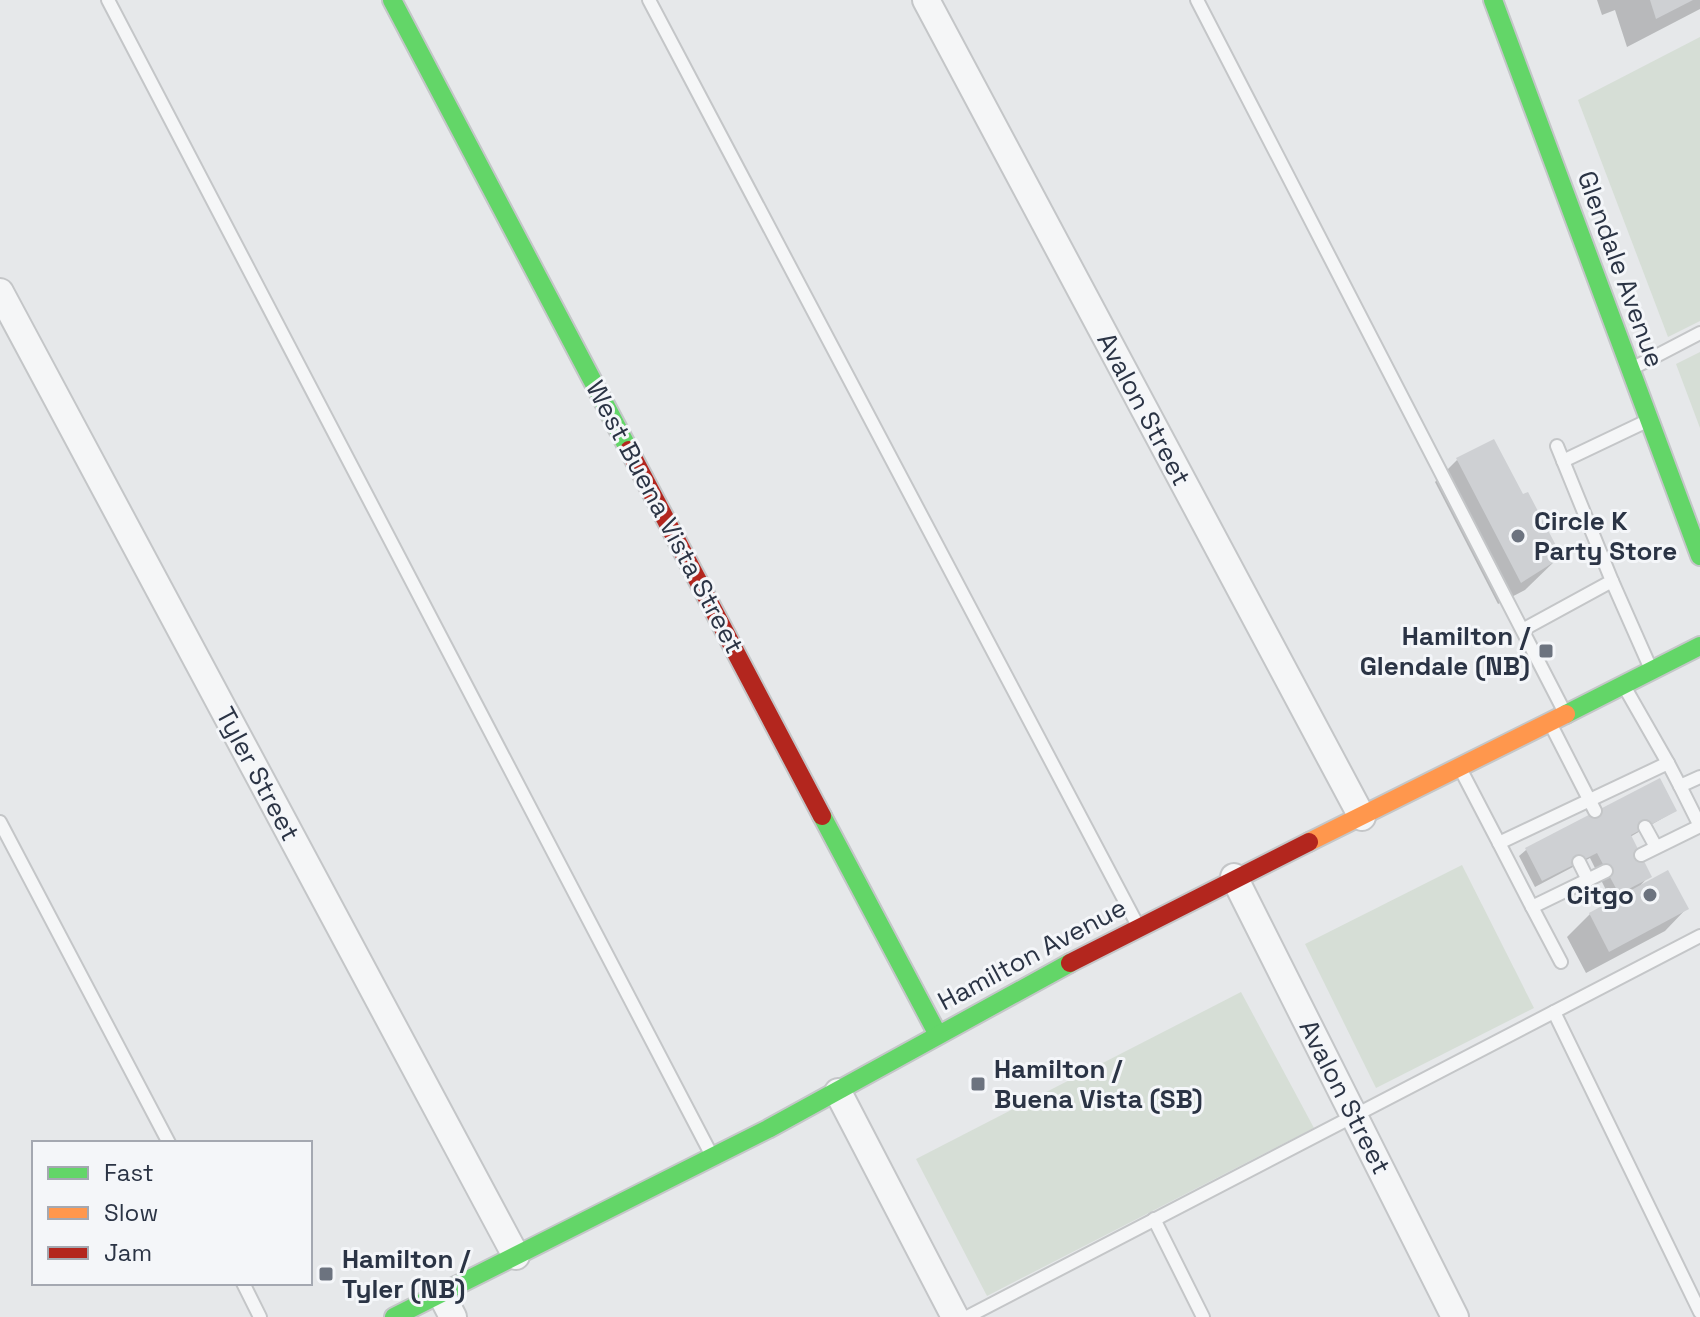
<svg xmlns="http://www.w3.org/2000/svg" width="1700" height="1317" viewBox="0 0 1700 1317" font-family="'Space Grotesk',sans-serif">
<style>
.green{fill:#d6ded6}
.shadow{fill:#0003}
.building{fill:#ced0d3}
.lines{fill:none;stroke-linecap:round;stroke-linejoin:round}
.lane-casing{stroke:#c4c6c8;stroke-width:16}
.street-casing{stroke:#c4c6c8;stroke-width:30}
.fast-casing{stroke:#c4c6c8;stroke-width:22}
.slow-casing{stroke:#c4c6c8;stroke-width:22}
.jam-casing{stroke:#c4c6c8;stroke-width:22}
.lane{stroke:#f5f6f7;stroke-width:12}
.street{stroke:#f5f6f7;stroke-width:26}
.fast{stroke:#63d668;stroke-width:18}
.slow{stroke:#ff974d;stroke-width:18}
.jam{stroke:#b3261e;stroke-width:18}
.poi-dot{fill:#6c737f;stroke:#f4f6f9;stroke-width:3}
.labels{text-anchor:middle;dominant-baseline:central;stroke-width:6;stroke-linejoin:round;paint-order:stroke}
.street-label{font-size:26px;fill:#2b3445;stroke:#f4f6f9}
.poi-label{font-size:26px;font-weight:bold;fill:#2b3445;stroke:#f4f6f9;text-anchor:start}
</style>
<rect width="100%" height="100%" fill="#e6e8ea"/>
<g class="green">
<path d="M1700,37V321L1668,337L1578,100Z"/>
<path d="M1700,352V428L1676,364Z"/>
<path d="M1462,865L1534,1008L1376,1088L1305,944Z"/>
<path d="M1241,992L1314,1128L987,1296L916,1159Z"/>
</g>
<g class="shadow">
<path d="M1597,0H1700V9L1627,47L1615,10L1602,15Z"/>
<path d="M1457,460L1522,497L1559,557L1525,590L1498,604L1435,482Z"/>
<path d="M1675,811L1630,837L1649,876L1639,887L1687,908L1665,931L1586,973L1567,937L1590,914L1612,902L1590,858L1535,887L1519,856L1526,850Z"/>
</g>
<g class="building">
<path d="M1650,0H1693L1656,19Z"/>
<path d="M1494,439L1523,494L1528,492L1562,557L1521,583L1456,458Z"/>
<path d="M1660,778L1677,811L1631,835L1652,877L1619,894L1597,853L1542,881L1525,848Z"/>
<path d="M1668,870L1689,909L1609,952L1589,913Z"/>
</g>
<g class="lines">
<defs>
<g id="lane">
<path d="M108,0L711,1154"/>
<path d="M649,0L1137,924"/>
<path d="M1197,0L1564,711"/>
<path d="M1633,368L1700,333"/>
<path d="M1563,461L1647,421"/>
<path d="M1612,581L1650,667"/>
<path d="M1524,629L1612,581L1557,446"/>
<path d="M1624,686L1668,763"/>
<path d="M1551,725L1595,811"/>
<path d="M1462,772L1499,843"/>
<path d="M1700,777L1680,786L1700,826"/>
<path d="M0,822L169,1143"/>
<path d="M1645,827L1656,847"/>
<path d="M1641,855L1700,826"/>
<path d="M1579,862L1588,880"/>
<path d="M1606,871L1532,907L1499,843L1668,763L1680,786"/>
<path d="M1532,907L1561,962"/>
<path d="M1554,1012L1700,1312"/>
<path d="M1154,1219L1203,1317"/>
<path d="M243,1283L260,1317"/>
<path d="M967,1317L1700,936"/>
</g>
<g id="street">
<path d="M926,0L1362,817"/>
<path d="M0,292L516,1256"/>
<path d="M1234,877L1455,1317"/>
<path d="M838,1092L955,1317"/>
<path d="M440,1292L453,1317"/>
</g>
<g id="fast">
<path d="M392,0L629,450"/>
<path d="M1493,0L1700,556"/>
<path d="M1566,714L1700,646"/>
<path d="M822,816L937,1033"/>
<path d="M394,1317L768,1129L1070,963"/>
</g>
<path id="slow" d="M1309,842L1566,714"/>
<g id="jam">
<path d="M629,450L822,816"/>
<path d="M1070,963L1309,842"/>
</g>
</defs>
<use href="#lane" class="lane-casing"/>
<use href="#street" class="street-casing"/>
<use href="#fast" class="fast-casing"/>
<use href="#slow" class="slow-casing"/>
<use href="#jam" class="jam-casing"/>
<use href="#lane" class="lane"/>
<use href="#street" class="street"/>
<use href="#fast" class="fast"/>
<use href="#slow" class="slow"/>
<use href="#jam" class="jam"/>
</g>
<g class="poi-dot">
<circle cx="1518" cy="536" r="8"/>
<rect x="1538" y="643" width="16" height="16" rx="4"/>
<circle cx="1650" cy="895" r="8"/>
<rect x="970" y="1076" width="16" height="16" rx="4"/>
<rect x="318" y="1266" width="16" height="16" rx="4"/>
</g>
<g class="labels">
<g class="street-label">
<text transform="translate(1621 269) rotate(70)">Glendale Avenue</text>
<text transform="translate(1144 409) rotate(62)">Avalon Street</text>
<text transform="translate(665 517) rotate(62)">West Buena Vista Street</text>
<text transform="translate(258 774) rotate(62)">Tyler Street</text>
<text transform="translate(1032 954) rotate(-28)">Hamilton Avenue</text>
<text transform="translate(1345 1097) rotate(63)">Avalon Street</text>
</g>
<g class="poi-label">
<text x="1534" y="521">Circle K<tspan x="1534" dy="30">Party Store</tspan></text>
<text x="1530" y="636" text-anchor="end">Hamilton /<tspan x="1530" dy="30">Glendale (NB)</tspan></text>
<text x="1634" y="895" text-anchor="end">Citgo</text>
<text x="994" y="1069">Hamilton /<tspan x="994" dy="30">Buena Vista (SB)</tspan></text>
<text x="342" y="1259">Hamilton /<tspan x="342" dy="30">Tyler (NB)</tspan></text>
</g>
</g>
<rect x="32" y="1141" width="280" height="144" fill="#f4f6f9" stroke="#a4a8b1" stroke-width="2"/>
<rect x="48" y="1167" width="40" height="12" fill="#63d668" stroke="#a4a8b1" stroke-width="2"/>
<text x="104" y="1181" font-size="24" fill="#2b3445">Fast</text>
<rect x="48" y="1207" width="40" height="12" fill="#ff974d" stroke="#a4a8b1" stroke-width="2"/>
<text x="104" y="1221" font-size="24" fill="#2b3445">Slow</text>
<rect x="48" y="1247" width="40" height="12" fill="#b3261e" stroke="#a4a8b1" stroke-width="2"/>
<text x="104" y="1261" font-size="24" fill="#2b3445">Jam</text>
</svg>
